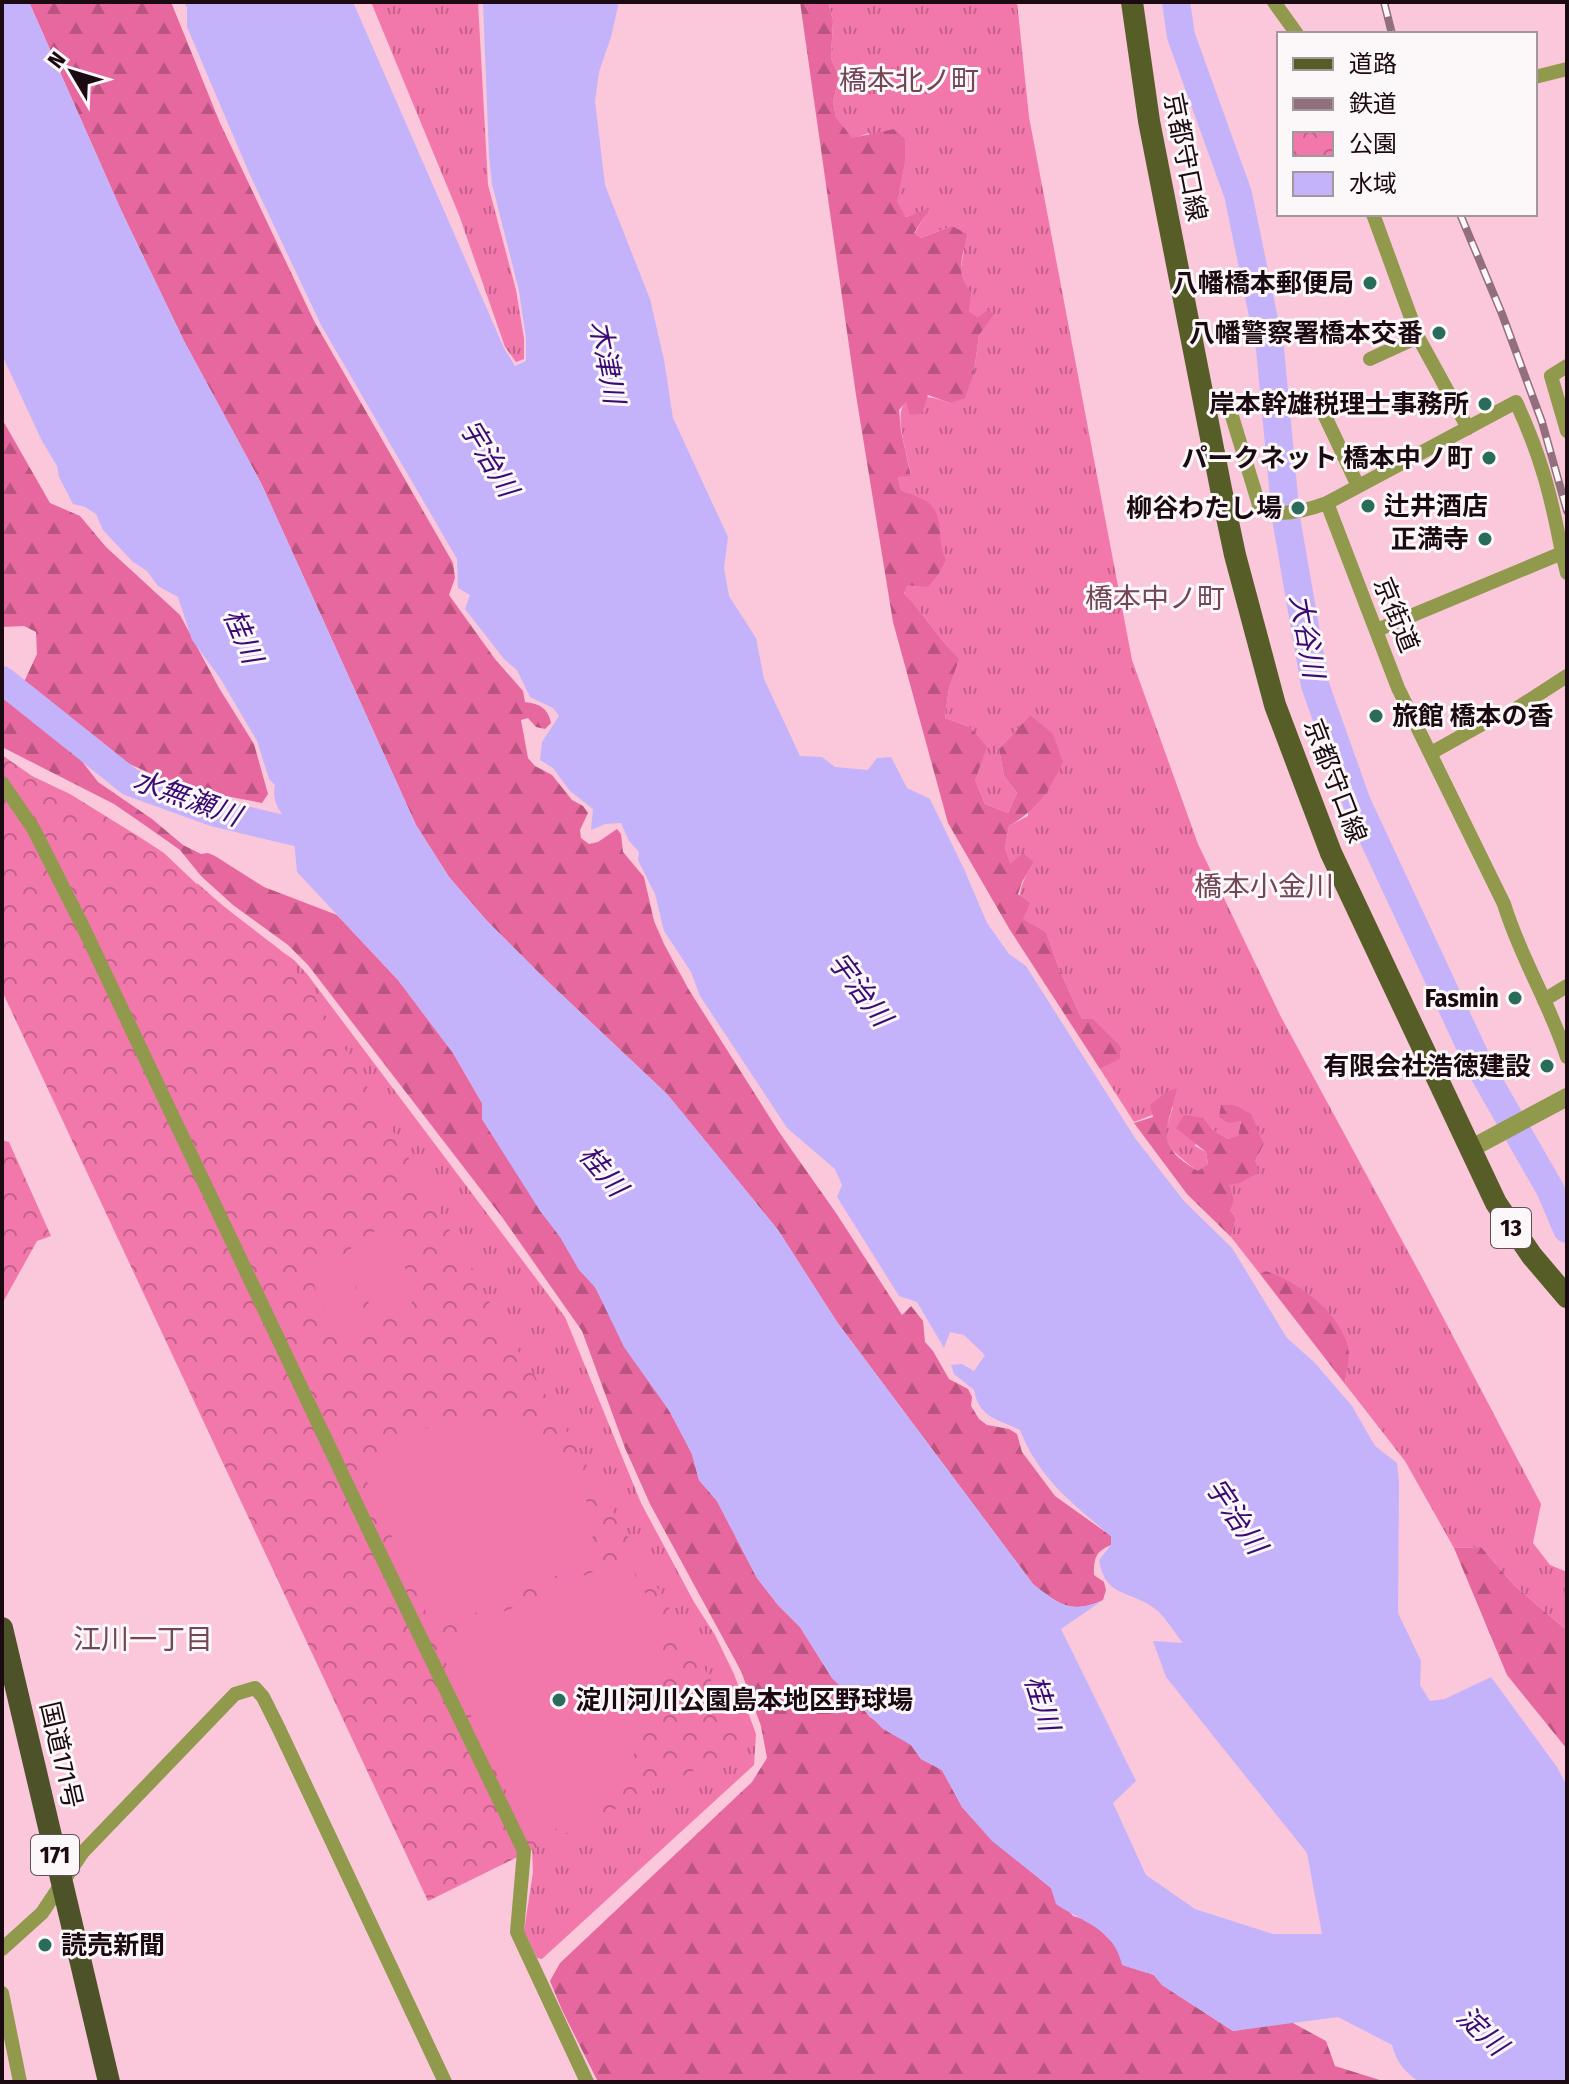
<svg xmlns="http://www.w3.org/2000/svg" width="1569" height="2084" viewBox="0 0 1569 2084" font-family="'Fira Sans Condensed','Noto Sans JP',sans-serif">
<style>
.grass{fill:url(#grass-tufts)}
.forest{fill:url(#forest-firs)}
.park{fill:url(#park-crowns)}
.garden{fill:#f278ac}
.water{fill:#c4b3fa}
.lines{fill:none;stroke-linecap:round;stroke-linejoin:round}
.river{stroke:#c4b3fa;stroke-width:28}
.minor{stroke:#90994c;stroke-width:14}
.tertiary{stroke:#90994c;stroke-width:18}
.primary{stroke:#575d27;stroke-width:22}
.trunk{stroke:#4d5229;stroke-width:22}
.rail-casing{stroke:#926f7c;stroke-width:8}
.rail{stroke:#fcf7f8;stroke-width:5;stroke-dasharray:15;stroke-linecap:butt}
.poi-dot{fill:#2a6c5c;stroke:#fcf7f8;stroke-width:3}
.labels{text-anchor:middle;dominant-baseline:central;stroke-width:6;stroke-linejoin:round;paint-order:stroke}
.shield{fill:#fcf7f8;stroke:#5e5156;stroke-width:2}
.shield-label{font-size:24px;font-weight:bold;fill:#1b0a11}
.street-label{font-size:26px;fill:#1b0a11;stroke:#fcf7f8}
.poi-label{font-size:26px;font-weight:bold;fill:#1b0a11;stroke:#fcf7f8;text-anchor:end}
.neighbourhood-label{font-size:28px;fill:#714656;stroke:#fcf7f8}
.water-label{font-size:28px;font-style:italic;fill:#3a0a75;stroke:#fcf7f8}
</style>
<defs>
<pattern id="grass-tufts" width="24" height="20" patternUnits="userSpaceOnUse" patternTransform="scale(2)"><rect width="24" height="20" fill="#f278ac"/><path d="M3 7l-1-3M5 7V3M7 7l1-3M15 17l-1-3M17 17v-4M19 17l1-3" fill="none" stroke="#c3618b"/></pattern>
<pattern id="forest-firs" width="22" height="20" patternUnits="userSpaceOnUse" patternTransform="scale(2)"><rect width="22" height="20" fill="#e6689f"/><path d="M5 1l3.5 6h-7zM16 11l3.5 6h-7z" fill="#ba5480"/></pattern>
<pattern id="park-crowns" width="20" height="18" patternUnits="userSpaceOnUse" patternTransform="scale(2)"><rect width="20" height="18" fill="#f278ac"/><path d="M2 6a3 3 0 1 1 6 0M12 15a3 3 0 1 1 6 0" fill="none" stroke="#c3618b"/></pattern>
</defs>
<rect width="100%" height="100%" fill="#fbc7da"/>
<g class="grass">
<path d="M371,2H478L488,185L516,290L524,339V359L516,362L505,347L459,215Z"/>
<path d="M828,2H1017L1029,117L1132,660L1198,844L1281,1017L1424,1281L1541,1504L1533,1543L1550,1565L1567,1572V1649L1565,1629L1514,1585L1481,1547L1454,1548L1405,1461L1345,1384L1349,1349L1267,1271L1260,1274L1231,1237L1236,1218L1230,1210L1229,1185L1255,1161L1264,1144L1257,1130L1241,1120L1238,1137L1228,1139L1213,1130L1204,1118L1195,1146L1206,1152L1208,1164L1198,1172L1168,1147L1165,1131L1173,1107L1134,1122L1100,1069L1119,1059L1082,1019L1060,971L1046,932L1022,919C1017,892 1020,885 1034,862L1009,864L1005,848L1009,826L1028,816L1030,715L999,749L1004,776L1017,793L1008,813L985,804L975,780L970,727L945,718L949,688L958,659C938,639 926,614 904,595L906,585L940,547C939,507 936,506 901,490L898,477L911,475C903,434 879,377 950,403L974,372L979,335L978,317L968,312L960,273L964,250L952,226L921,238L914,234L929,209L906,217L896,202L869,133L852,139L836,117L833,102L839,76L831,58L833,20Z"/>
<path d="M197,883L246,926L294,960L307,974L565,1317L641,1503L694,1602L715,1635L734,1674L756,1734L754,1765L542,1959L537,1958L524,1931L533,1872L532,1846L196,887Z"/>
</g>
<g class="forest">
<path d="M29,2H171L220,123L314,321L453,563L455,578L449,595L495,659L523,691L525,702C540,704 548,708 551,723L545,729L536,727L528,718L521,720L528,758L535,766L552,775L572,800L583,806L588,813L580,830L581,838L589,844L598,842L617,829L621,834L623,852L644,877L654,921L664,944L689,990L779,1132L836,1213L902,1315L911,1306L923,1321L925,1342L933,1351L949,1379L968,1389L972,1397L971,1406L979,1419L987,1425L1009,1429L1017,1434L1022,1452L1055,1496L1111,1536V1545C1095,1552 1094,1558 1094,1575L1104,1582L1106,1590L1103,1600C1071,1615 1058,1604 1033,1584L837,1322L778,1230L667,1094L543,977L487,921L449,877L416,825L261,483L184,341L121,210Z"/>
<path d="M800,2H828L833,20L831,58L839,76L833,102L836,117L852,138L894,129L905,139V160L897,202L906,217L930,208L914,233L921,238L952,226L967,234C963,258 954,273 971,292L969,312L978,317L988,310L994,314L979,335L974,372L965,398L950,403L928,395L922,413L910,415L906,402L899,410L901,431L911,476L898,477L901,490C909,494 923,498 930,504C945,519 936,540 946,560L938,575L928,587L907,585L904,594C925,614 938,639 959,659L949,688L945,718L970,727L987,747L975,780L985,804L1008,813L1017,793L1004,776L999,749L1030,715L1053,734L1063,762C1050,790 1036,811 1009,826L1005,848L1010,864L1023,853L1034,862L1022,882L1018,894L1030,903L1023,919L1046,932L1060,971L1082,1019H1093L1120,1046V1059L1100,1069L1010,930L948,823L893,622L856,395Z"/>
<path d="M2,419L50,503L80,516L106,547L180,615L219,688L254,744L268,794L262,803L183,788L125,762L24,682L37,654L36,632L24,626L2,627Z"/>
<path d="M2,695L74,751L98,782L152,819L183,845L201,854L208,853L215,856L264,887L337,915L398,980L453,1053L482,1103V1119C507,1158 533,1197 559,1235C572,1253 579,1271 595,1287L670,1412L692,1454L699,1480L717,1501L757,1578L778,1605L800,1627L832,1678L854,1698L870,1717L911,1745L921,1759L942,1770L962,1807L992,1840L1051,1888L1073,1916L1092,1922L1119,1949L1123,1965L1154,1975L1162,1985L1233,2031L1291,2022L1326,2041L1335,2066L1386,2082H598L562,2010L550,1981L560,1963L752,1782L767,1758L761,1726L741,1671L650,1504L625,1448L582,1331L502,1217L308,965L288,945L233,905L201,876L180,850L146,826L114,804L2,747Z"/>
<path d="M1177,1088C1167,1133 1152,1143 1198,1171L1208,1164L1206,1152L1176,1128L1184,1115L1204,1118L1213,1130L1228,1139L1238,1136L1241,1121L1228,1123L1219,1117L1221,1105H1234L1251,1114L1264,1144L1255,1161L1259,1172L1240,1183L1229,1185L1234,1200L1230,1210L1236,1218L1231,1237L1187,1194L1134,1123L1153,1117L1150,1105L1168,1091Z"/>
<path d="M1266,1271C1299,1283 1337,1310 1348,1346C1351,1357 1346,1373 1345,1384L1260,1274Z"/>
<path d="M1481,1547L1514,1585L1565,1629L1567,1749L1507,1675L1454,1548Z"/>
</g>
<g class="park">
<path d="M2,755L32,776L70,794L141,838L164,853L205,892L279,949L313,994L428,1191L510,1339L533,1373L748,1744L428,1901L2,991Z"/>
<path d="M2,1140L9,1142L51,1236L37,1241L2,1304Z"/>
</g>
<g class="garden">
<path d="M381,1228L384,1236H391L416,1293L408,1309L384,1319L373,1313L349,1254L353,1242Z"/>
<path d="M336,1249L343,1253L363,1307L370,1319L366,1327L346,1335L333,1330L309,1273L312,1257Z"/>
<path d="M473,1416C525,1426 555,1442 580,1490C584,1498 592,1508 593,1517C595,1531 591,1547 588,1561L445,1627L430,1621L366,1479L396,1446L436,1423Z"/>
<path d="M626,1557C636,1578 653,1602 657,1625C669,1689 643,1761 594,1804C575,1821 552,1831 530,1842L441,1652L447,1637Z"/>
</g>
<path class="water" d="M2,2H29L121,210L184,341L261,483L416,825L449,877L487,921L543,977L667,1094L726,1166L778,1230L837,1322L1033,1584C1058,1604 1071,1615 1103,1600L1061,1629L1136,1781L1113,1803L1146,1875L1195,1909L1273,1934H1322L1307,1853L1166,1677L1153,1641L1183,1643C1174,1632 1165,1616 1154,1608C1130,1590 1105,1598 1099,1560L1111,1545V1536C1073,1504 1039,1479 1020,1430C998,1419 979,1418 974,1390L954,1374L951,1365L962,1364L974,1371L985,1355L964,1335L950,1332L944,1348L917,1302L899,1296L837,1197L842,1185L835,1169L787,1128L700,996L691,972L664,931L655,894L638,860L639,852L629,841L621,823L605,824L591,830L593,809L570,791L553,768L540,760L542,742L559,716L553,708L530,697L517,670L504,659L465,609L470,595L458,588L457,559L321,325L250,175L187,27V7L183,2H353L504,348L515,366L526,361V338L519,291L492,184L489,156L483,2H619L611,37L599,72L595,101L605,185L650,299L664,360L673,418L728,537L724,568L729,596L756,638L764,679L800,756L822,757L835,767L868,770L877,758L891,757L907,788L930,799L964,869L987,923L1009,954L1026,966L1135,1138L1184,1201L1232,1248L1287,1338L1314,1362L1352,1406L1375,1446L1397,1463L1399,1483L1398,1613L1421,1661L1420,1685L1430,1701L1445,1699L1491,1677L1557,1767L1567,1786V2082H1419C1405,2072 1396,2062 1392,2045L1338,2017L1233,2031L1162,1985L1154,1975L1122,1965C1114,1928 1083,1923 1056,1904L1051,1888L992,1841L962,1807L942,1770L921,1759L911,1745L883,1729L832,1678L800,1627L778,1605L757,1578L717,1501L699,1480L692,1454L670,1412L624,1347L595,1287L579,1270L560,1237L540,1211L482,1119V1103L453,1053L398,980L297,872L294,839L299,833C286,820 270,805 275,785L269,779L257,741L220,678L192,640L178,597L158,586L147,571L133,562L103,530L96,514L85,507L73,504L59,477L57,466L42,441L2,355Z"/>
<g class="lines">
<g class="river">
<path d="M1176,2L1181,36L1238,194L1270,349L1286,518L1315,685L1357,803L1479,1065L1550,1189L1567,1229"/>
<path d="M2,680L130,782L216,813L333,841"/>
</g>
<g class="minor">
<path d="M1274,2L1297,34"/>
<path d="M1535,77L1567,69"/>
<path d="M1373,214L1418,337L1468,428"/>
<path d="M1370,359L1418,337"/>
<path d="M1567,366L1551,376L1567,431"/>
<path d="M1316,397L1358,486"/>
<path d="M1205,403H1228L1259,505L1262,510C1282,517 1308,510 1327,503L1516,402C1541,456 1551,495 1562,553"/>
<path d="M1327,503L1398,688L1504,904C1520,957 1550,1004 1567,1057"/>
<path d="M1377,630L1562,553L1567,573"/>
<path d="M1431,753L1495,717L1505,716L1567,676"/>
<path d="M2,783L33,828L83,927L372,1537L524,1851L517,1932L587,2082"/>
<path d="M1544,1000L1567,986"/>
<path d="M2,1949L42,1913L82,1853L235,1694L255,1688L263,1697L279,1729L445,2082"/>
<path d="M2,1993L20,2082"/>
</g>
<path class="tertiary" d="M1472,1148L1567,1097"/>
<path class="primary" d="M1132,2L1149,121L1221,489L1235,555L1275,705L1331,853L1496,1203L1532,1256L1567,1297"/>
<path class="trunk" d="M2,1628L109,2082"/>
<defs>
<g id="rail">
<path d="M1384,2L1392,34"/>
<path d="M1460,214L1502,314L1542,422L1567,511"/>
</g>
</defs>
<use href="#rail" class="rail-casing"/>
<use href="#rail" class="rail"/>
</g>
<g class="poi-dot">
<circle cx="1370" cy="283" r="8"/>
<circle cx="1439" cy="333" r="8"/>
<circle cx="1485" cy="404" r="8"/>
<circle cx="1489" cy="458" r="8"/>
<circle cx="1368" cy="506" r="8"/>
<circle cx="1298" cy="508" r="8"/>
<circle cx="1485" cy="539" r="8"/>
<circle cx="1376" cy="716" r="8"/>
<circle cx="1515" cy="998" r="8"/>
<circle cx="1547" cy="1066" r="8"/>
<circle cx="559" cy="1700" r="8"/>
<circle cx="45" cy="1945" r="8"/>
</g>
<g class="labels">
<g class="shield">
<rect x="1491" y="1208" width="40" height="40" rx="6"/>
<rect x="31" y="1835" width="48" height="40" rx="6"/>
</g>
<g class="shield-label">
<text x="1511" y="1228">13</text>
<text x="55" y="1855">171</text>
</g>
<g class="street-label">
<text transform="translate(1185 157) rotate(79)">京都守口線</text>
<text transform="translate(1396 615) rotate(68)">京街道</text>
<text transform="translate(1335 781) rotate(69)">京都守口線</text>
<text transform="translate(61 1755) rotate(77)">国道171号</text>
</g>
<g class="poi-label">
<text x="1354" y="283">八幡橋本郵便局</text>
<text x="1423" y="333">八幡警察署橋本交番</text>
<text x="1469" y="404">岸本幹雄税理士事務所</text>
<text x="1473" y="458">パークネット 橋本中ノ町</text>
<text x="1384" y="506" text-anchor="start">辻井酒店</text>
<text x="1282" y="508">柳谷わたし場</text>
<text x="1469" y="539">正満寺</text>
<text x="1392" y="716" text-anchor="start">旅館 橋本の香</text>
<text x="1499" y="998">Fasmin</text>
<text x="1531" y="1066">有限会社浩徳建設</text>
<text x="575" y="1700" text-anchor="start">淀川河川公園島本地区野球場</text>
<text x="61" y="1945" text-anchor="start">読売新聞</text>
</g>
<g class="neighbourhood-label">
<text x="909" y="80">橋本北ノ町</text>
<text x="1155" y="598">橋本中ノ町</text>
<text x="1264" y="886">橋本小金川</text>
<text x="143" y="1639">江川一丁目</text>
</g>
<g class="water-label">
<text transform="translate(607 362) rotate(79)">木津川</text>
<text transform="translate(489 458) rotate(59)">宇治川</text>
<text transform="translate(243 636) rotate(67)">桂川</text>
<text transform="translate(1307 636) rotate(80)">大谷川</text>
<text transform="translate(187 798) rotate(20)">水無瀬川</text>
<text transform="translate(860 989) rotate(53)">宇治川</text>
<text transform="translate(603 1171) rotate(50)">桂川</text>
<text transform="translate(1236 1516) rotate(56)">宇治川</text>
<text transform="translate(1042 1703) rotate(73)">桂川</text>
<text transform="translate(1482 2031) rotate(43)">淀川</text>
</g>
</g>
<rect width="1569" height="2084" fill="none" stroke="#1b0a11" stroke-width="8"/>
<rect x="1277" y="32" width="260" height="184" fill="#fcf7f8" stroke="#a2989c" stroke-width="2"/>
<rect x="1293" y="58" width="40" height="12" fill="#575d27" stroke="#a2989c" stroke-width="2"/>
<text x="1349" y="72" font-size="24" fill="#1b0a11">道路</text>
<rect x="1293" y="98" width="40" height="12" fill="#926f7c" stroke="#a2989c" stroke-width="2"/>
<text x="1349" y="112" font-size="24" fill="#1b0a11">鉄道</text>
<rect x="1293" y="132" width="40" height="24" fill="url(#park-crowns)" stroke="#a2989c" stroke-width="2"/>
<text x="1349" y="152" font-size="24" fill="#1b0a11">公園</text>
<rect x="1293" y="172" width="40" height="24" fill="#c4b3fa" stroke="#a2989c" stroke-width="2"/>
<text x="1349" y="192" font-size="24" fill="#1b0a11">水域</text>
<g transform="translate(72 72) rotate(308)" stroke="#fcf7f8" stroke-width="6" paint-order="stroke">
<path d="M0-6L14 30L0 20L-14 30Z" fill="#1b0a11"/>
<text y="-12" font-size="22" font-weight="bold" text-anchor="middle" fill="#1b0a11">N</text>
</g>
</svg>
